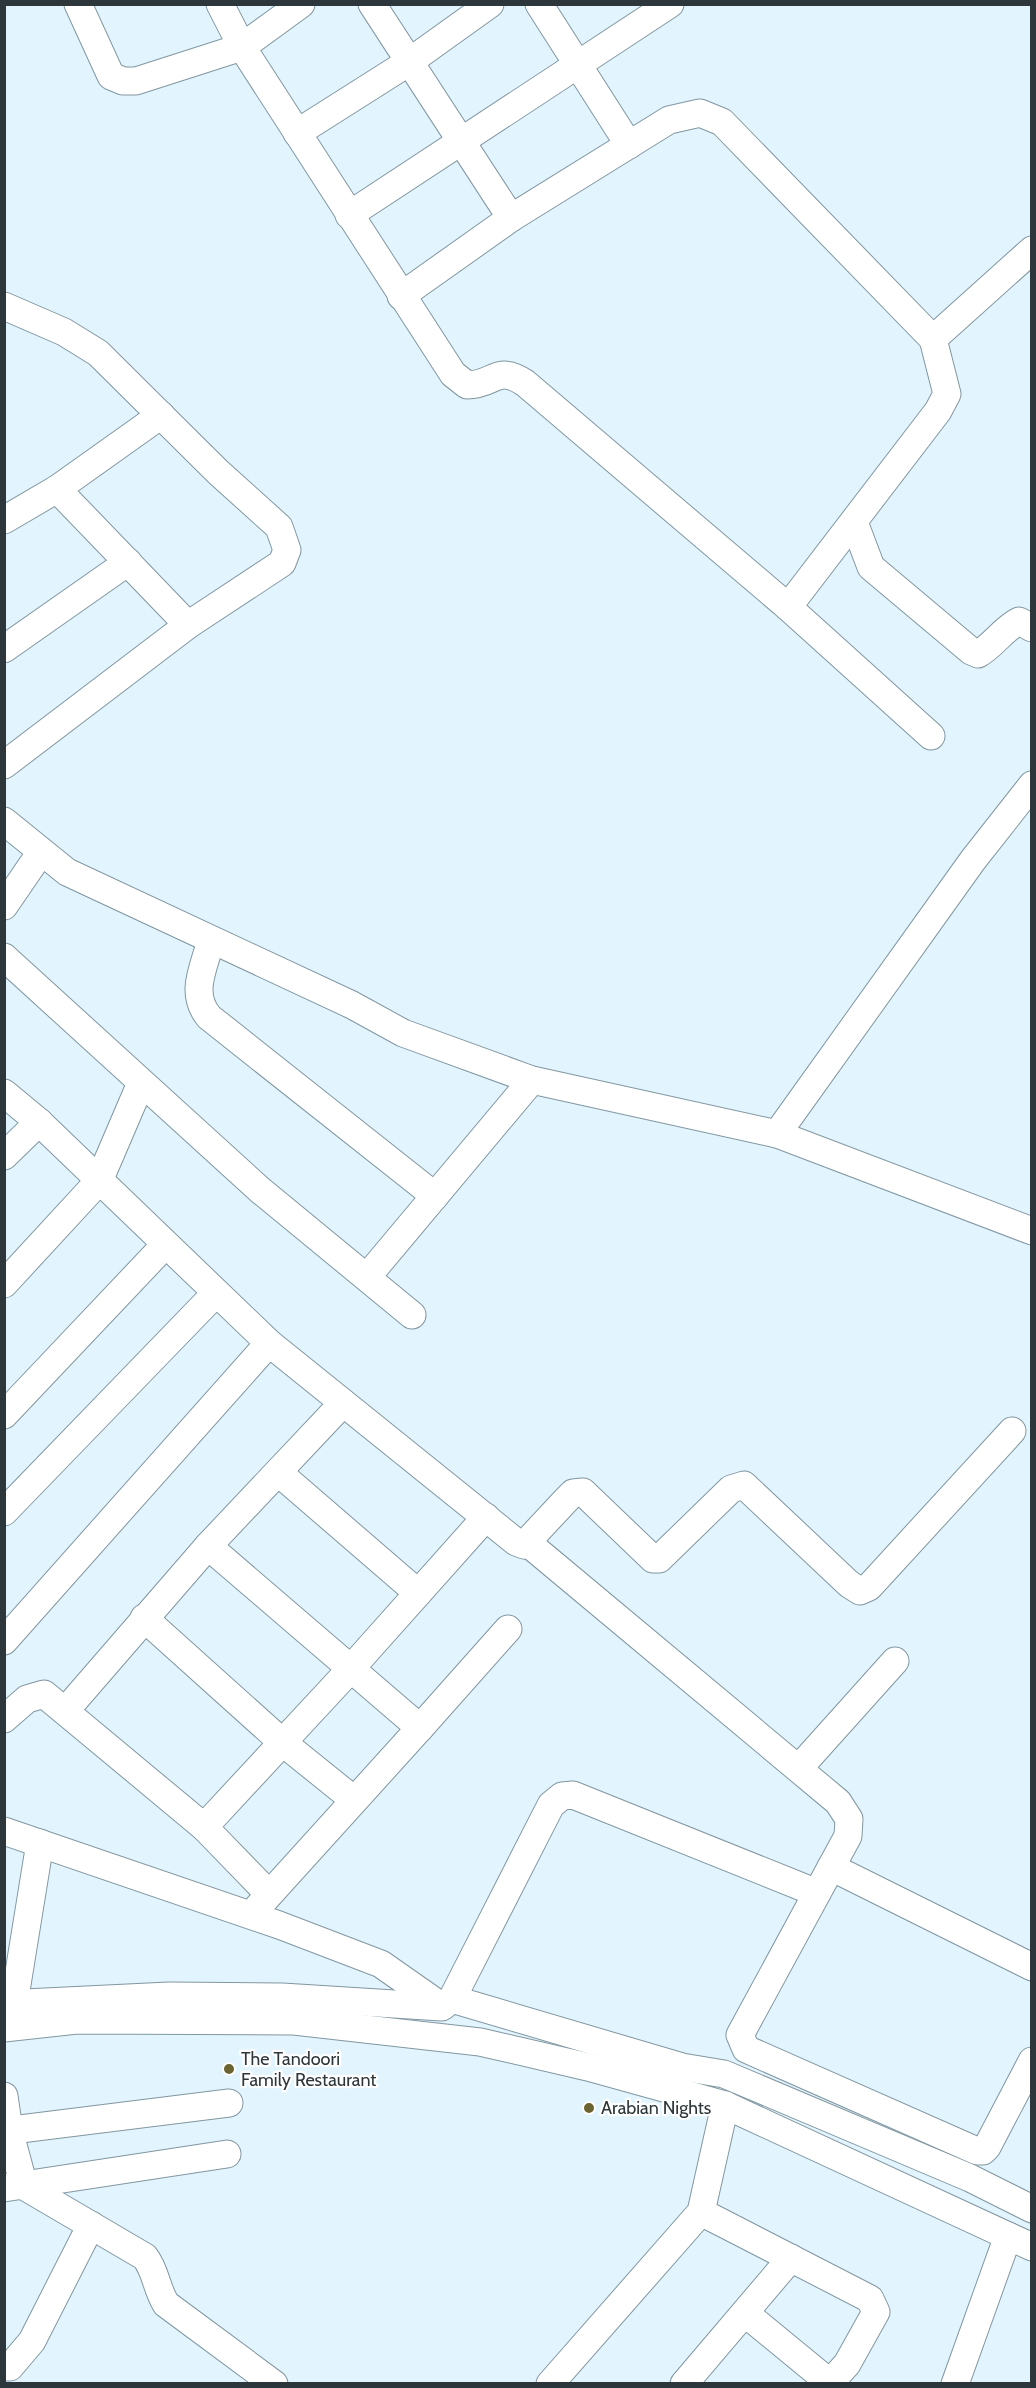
<svg xmlns="http://www.w3.org/2000/svg" width="1036" height="2388" viewBox="0 0 1036 2388" font-family="Cabin,sans-serif">
<style>
.lines{fill:none;stroke-linecap:round;stroke-linejoin:round}
.minor-casing{stroke:#8197a1;stroke-width:29}
.minor{stroke:#fff;stroke-width:27}
.poi-dot{fill:#6b6430;stroke:#fefefe;stroke-width:2}
.labels{text-anchor:middle;dominant-baseline:central;stroke-width:4.5;stroke-linejoin:round;paint-order:stroke}
.poi-label{font-size:18px;fill:#2d363a;stroke:#fefefe;text-anchor:start}
</style>
<rect width="100%" height="100%" fill="#e2f4fd"/>
<g class="lines">
<defs>
<g id="minor">
<path d="M78,4L111,76L123,81H136L242,47L301,4"/>
<path d="M220,4L242,47L453,374L467,385C495,385 496,364 525,383L788,607L931,736"/>
<path d="M372,4L511,218"/>
<path d="M539,4L629,145"/>
<path d="M297,133L409,62L490,4"/>
<path d="M349,215L670,4"/>
<path d="M401,296L511,218L669,120L700,113L722,122L933,339L1032,250"/>
<path d="M4,306L64,332L98,353L218,472L279,527L287,550L282,563L188,625L4,765"/>
<path d="M161,415L57,489L188,625"/>
<path d="M4,520L57,489"/>
<path d="M854,522L871,567L971,651L978,654C994,645 1003,629 1019,621L1032,628"/>
<path d="M788,607L938,411L947,394L933,339"/>
<path d="M4,649L128,562"/>
<path d="M4,821L67,872L352,1005L403,1033L532,1080L777,1134L1032,1231"/>
<path d="M4,906L41,852"/>
<path d="M211,940C204,968 189,993 209,1017L435,1196"/>
<path d="M4,957L260,1190L412,1315"/>
<path d="M4,1093L39,1122L269,1343L516,1542L524,1545L567,1499L573,1493L583,1492L653,1559H659L731,1489L744,1485L849,1584L860,1591L869,1587L1012,1431"/>
<path d="M777,1134L973,860L1032,785"/>
<path d="M4,1156L39,1122"/>
<path d="M367,1277L532,1080"/>
<path d="M4,1284L99,1181L141,1083"/>
<path d="M4,1415L165,1245"/>
<path d="M279,1473L418,1593"/>
<path d="M4,1512L216,1293"/>
<path d="M208,1546L420,1728L508,1629"/>
<path d="M535,1549L838,1802L849,1819L848,1836L740,2035L746,2049L977,2151H983L987,2147L1032,2061"/>
<path d="M144,1618L282,1742L354,1800"/>
<path d="M4,1641L269,1343"/>
<path d="M66,1710L208,1546L343,1403"/>
<path d="M4,1719L27,1699L44,1694L204,1827L269,1894"/>
<path d="M799,1768L895,1661"/>
<path d="M204,1827L346,1674L486,1517"/>
<path d="M4,1831L279,1925L381,1964L441,2006"/>
<path d="M831,1867L1032,1967"/>
<path d="M258,1907L420,1728"/>
<path d="M452,1999L551,1805L562,1796L573,1795L817,1893"/>
<path d="M14,2003L40,1843"/>
<path d="M4,2004L169,1996L282,1997L442,2007L452,1999L682,2067L724,2074L970,2178L1032,2209"/>
<path d="M4,2028L77,2020L294,2021L480,2042L588,2067L725,2105L1032,2247"/>
<path d="M4,2096L9,2130L24,2186L145,2257C156,2271 156,2288 166,2304L274,2384"/>
<path d="M4,2131L229,2103"/>
<path d="M4,2188L227,2154"/>
<path d="M701,2212L870,2299L876,2312L847,2364L829,2384"/>
<path d="M745,2313L830,2383"/>
<path d="M4,2367H10L32,2341L91,2225"/>
<path d="M550,2384L701,2212L725,2105"/>
<path d="M684,2384L791,2258"/>
<path d="M955,2384L1008,2236"/>
</g>
</defs>
<use href="#minor" class="minor-casing"/>
<use href="#minor" class="minor"/>
</g>
<g class="poi-dot">
<circle cx="229" cy="2069" r="6"/>
<circle cx="589" cy="2108" r="6"/>
</g>
<g class="labels">
<g class="poi-label">
<text x="241" y="2059">The Tandoori<tspan x="241" dy="21">Family Restaurant</tspan></text>
<text x="601" y="2108">Arabian Nights</text>
</g>
</g>
<rect width="1036" height="2388" fill="none" stroke="#2d363a" stroke-width="12"/>
</svg>
